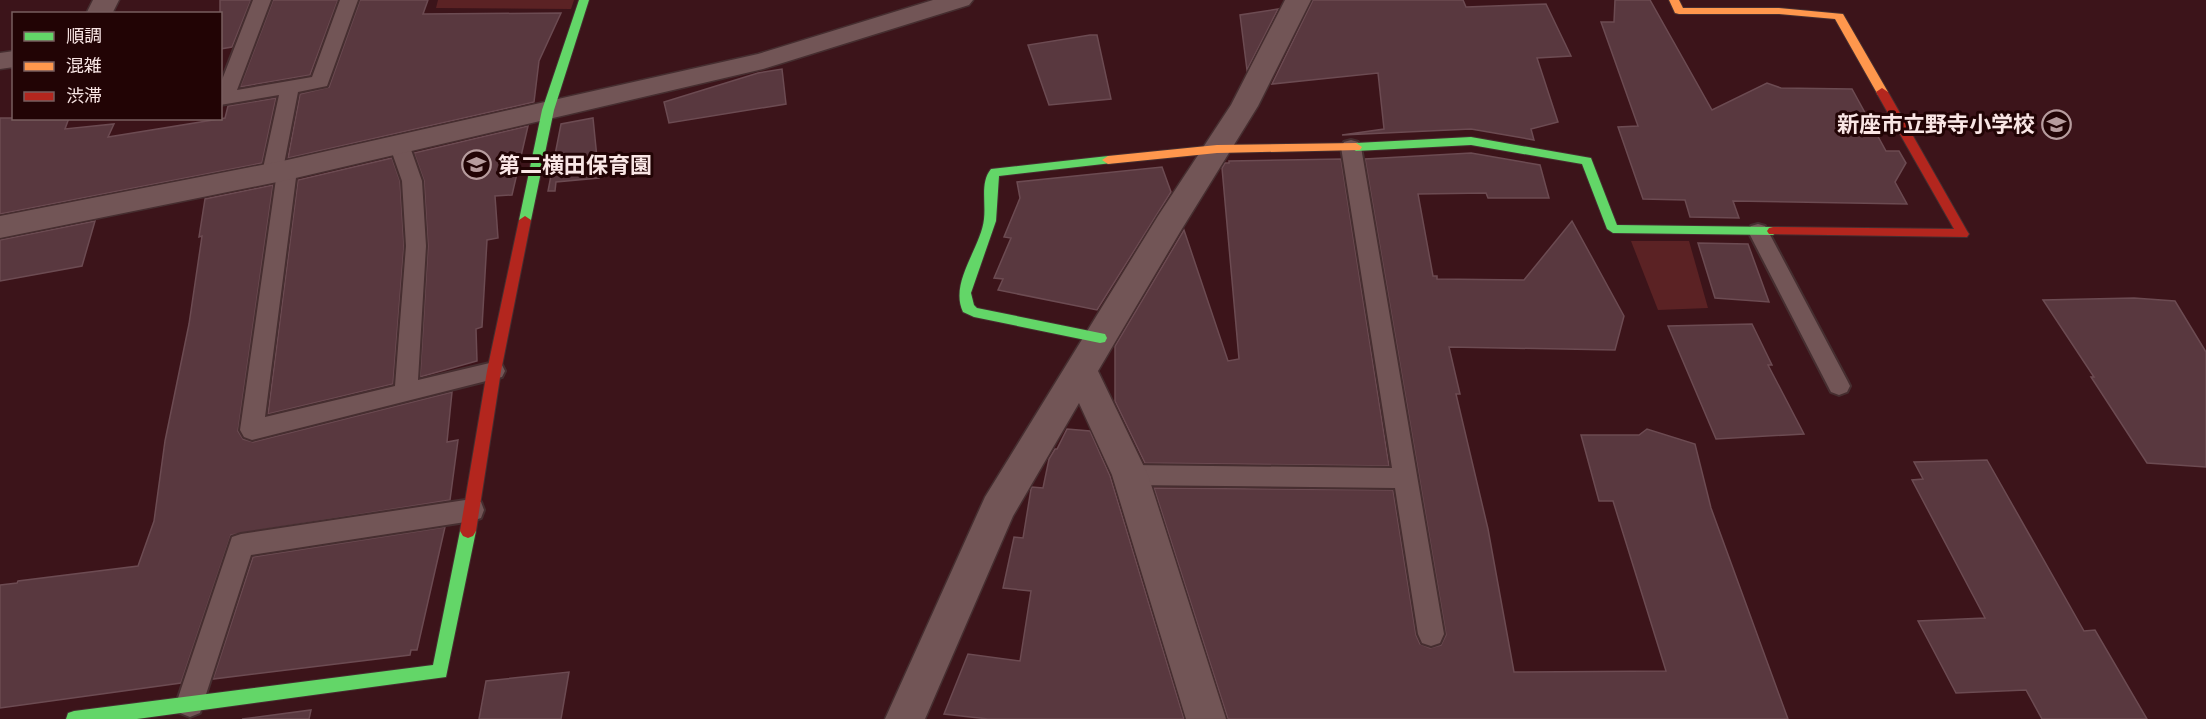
<svg xmlns="http://www.w3.org/2000/svg" width="2206" height="719" viewBox="0 0 2206 719" font-family="'Titillium Web','Noto Sans JP',sans-serif">
<style>
.green{fill:#5b2224}
.building{fill:#59383f;stroke:#6c4b52;stroke-width:1.5}
.lines{fill:none;stroke-linecap:round;stroke-linejoin:round}
.lane-casing{stroke:#462e30;stroke-width:4}
.street-casing{stroke:#462e30;stroke-width:3}
.fast-casing{stroke:#462e30;stroke-width:2}
.slow-casing{stroke:#462e30;stroke-width:2}
.jam-casing{stroke:#462e30;stroke-width:2}
.lane{fill:#725556;fill-rule:evenodd}
.street{fill:#725556;fill-rule:evenodd}
.fast{fill:#63d668;fill-rule:evenodd}
.slow{fill:#ff974d;fill-rule:evenodd}
.jam{fill:#b3261e;fill-rule:evenodd}
.labels{text-anchor:middle;dominant-baseline:central;stroke-width:6;stroke-linejoin:round;paint-order:stroke}
.poi-label{font-size:22px;font-weight:bold;fill:#f9e6e5;stroke:#220405;text-anchor:end}
</style>
<rect width="100%" height="100%" fill="#3c141a"/>
<g class="green">
<path d="M438,0H574L571,9L436,8Z"/>
<path d="M1631,241H1689L1708,308L1658,310Z"/>
</g>
<g class="building">
<path d="M220,0H251L232,47L220,49Z"/>
<path d="M273,0H338L310,75L240,87Z"/>
<path d="M360,0H428L423,14L561,13L539,61L534,102L288,158L300,94L329,87Z"/>
<path d="M1313,0H1463L1466,7L1546,4L1571,56L1537,58L1558,122L1531,129L1534,140L1471,129L1342,135L1384,129L1378,73L1272,84Z"/>
<path d="M1615,0H1650L1712,110L1767,83L1781,88L1852,89L1886,151H1899L1906,163L1895,182L1907,204L1733,201L1739,218L1690,217L1685,200L1643,199L1618,127L1638,126L1601,22H1614Z"/>
<path d="M1278,9L1247,70L1240,15Z"/>
<path d="M1090,35H1097L1111,99L1049,105L1028,45Z"/>
<path d="M782,69L786,104L669,123L664,102L758,73Z"/>
<path d="M276,98L262,163L0,214V118H69L65,129L114,124L108,137L225,118L228,106Z"/>
<path d="M593,118L599,178L556,182L555,191H548L561,124Z"/>
<path d="M528,126L512,195L495,196L498,238L487,240L482,327L476,329L477,361L420,377L428,246L424,181L414,153Z"/>
<path d="M1471,153L1540,165L1549,198H1488L1486,193L1418,194L1433,276H1437V279L1524,280L1572,221L1624,316L1615,350L1449,347L1460,394H1456L1488,529L1514,672L1666,671L1613,501H1599L1581,435H1639L1647,429L1695,444L1711,508L1788,719H1228L1154,488L1393,490L1416,635L1420,644L1430,648L1441,645L1446,635L1365,159Z"/>
<path d="M392,158L400,181L404,246L393,384L268,414L298,180Z"/>
<path d="M1341,159L1389,466L1145,463L1115,401V346L1184,230L1228,361L1239,359L1222,168L1225,163H1229V161Z"/>
<path d="M1162,167L1171,192L1097,310L998,290L1003,279L994,278L1011,238L1004,237L1020,198L1017,182Z"/>
<path d="M273,185L238,431L243,439L253,442L452,392L447,442L458,440L450,500L231,535L181,683L0,708V585L17,583L18,581L138,566L154,521L165,441L189,324L202,236L199,237L205,199Z"/>
<path d="M95,221L82,266L0,281V240Z"/>
<path d="M1698,243L1748,244L1769,302L1715,298Z"/>
<path d="M2134,298L2175,301L2206,352V467L2147,463L2091,377H2094L2043,300Z"/>
<path d="M1752,324L1772,365H1768L1804,434L1716,439L1668,326Z"/>
<path d="M1067,429L1090,431L1110,476L1184,719H988L944,714L968,654L1020,661L1031,591L1003,588L1014,537L1023,538L1031,489L1032,487L1043,488L1049,459L1055,449H1057Z"/>
<path d="M1987,460L2084,631L2095,630L2147,719H2042L2026,690L1956,693L1918,621L1985,618L1912,480L1923,479L1914,462Z"/>
<path d="M445,527L417,650H411L410,655L213,679L253,557Z"/>
<path d="M569,672L561,719H479L486,681Z"/>
<path d="M311,710L309,719H242Z"/>
</g>
<g class="lines">
<defs>
<g id="lane">
<path d="M253,0H271L237,90L312,77L340,0H358L327,86L298,92L284,164L294,165L297,170L265,417L395,386L406,246L402,181L389,144L392,139L399,137L406,139L409,144L422,181L426,246L418,380L494,362L502,365L505,371L502,377L252,440L244,437L240,430L276,179L265,178L262,173L279,95L220,105V85Z"/>
<path d="M1351,140L1358,142L1361,147L1444,634L1440,643L1431,646L1422,643L1418,634L1395,488L1130,485L1121,482L1118,475L1121,468L1130,465L1392,468L1341,147L1344,142Z"/>
<path d="M1758,224L1765,226L1768,231L1847,380L1850,386L1847,392L1839,395L1831,392L1748,231L1751,226Z"/>
<path d="M472,499L481,502L484,510L481,518L472,521L251,555L200,713L190,717L180,713L176,704L232,537L241,534Z"/>
</g>
<g id="street">
<path d="M93,0H119L112,14H86Z"/>
<path d="M933,0H973L969,5L763,69L287,180L0,238V216L287,160L758,54Z"/>
<path d="M1285,0H1311L1258,106L1180,232L1098,371L1148,475L1226,719H1186L1112,475L1079,403L1013,516L925,719H885L985,497L1158,216L1231,105Z"/>
<path d="M14,51V67L0,69V53Z"/>
</g>
<g id="fast">
<path d="M579,0H589L554,110L531,220L525,224L519,220L542,110Z"/>
<path d="M1471,137L1591,158L1617,225L1773,227L1779,231L1773,235L1613,233L1607,229L1582,164L1471,145L1356,151L1350,147L1356,143Z"/>
<path d="M1108,156L1112,157L1114,160L1112,163L999,176L996,221L971,293L974,305L977,308L1100,333L1105,334L1107,338L1105,342L1100,343L974,317L963,312C949,282 981,248 984,219C986,202 980,182 991,169Z"/>
<path d="M468,524L473,526L476,531L446,677L137,719H66L68,713L74,711L433,665L460,531L463,526Z"/>
</g>
<g id="slow">
<path d="M1669,0H1679L1683,8H1779L1843,14L1888,92L1886,95H1878L1835,19L1779,14H1679L1675,13Z"/>
<path d="M1356,143L1362,147L1360,150L1217,153L1108,164L1102,160L1108,156L1217,145Z"/>
</g>
<g id="jam">
<path d="M1882,88L1888,92L1967,231L1969,234L1967,237L1769,234L1767,231L1769,228L1773,227L1954,229L1876,92Z"/>
<path d="M525,216L531,220L501,371L476,531L473,536L468,538L463,536L460,531L487,371L519,220Z"/>
</g>
</defs>
<use href="#lane" class="lane-casing"/>
<use href="#street" class="street-casing"/>
<use href="#fast" class="fast-casing"/>
<use href="#slow" class="slow-casing"/>
<use href="#jam" class="jam-casing"/>
<use href="#lane" class="lane"/>
<use href="#street" class="street"/>
<use href="#fast" class="fast"/>
<use href="#slow" class="slow"/>
<use href="#jam" class="jam"/>
</g>
<defs>
<symbol id="school-ring" viewBox="-11 -11 22 22"><circle r="9.5" fill="#220405" stroke="#b79c9e" stroke-width="1.5"/><path d="M0-5L7-2L0 1L-7-2ZM-4 1L0 2.5L4 1V4Q0 6-4 4Z" fill="#b79c9e"/></symbol>
</defs>
<g fill-rule="evenodd">
<use href="#school-ring" x="2040" y="108" width="33" height="33"/>
<use href="#school-ring" x="460" y="148" width="33" height="33"/>
</g>
<g class="labels">
<g class="poi-label">
<text x="2035" y="124">新座市立野寺小学校</text>
<text x="498" y="165" text-anchor="start">第二横田保育園</text>
</g>
</g>
<rect x="12" y="12" width="210" height="108" fill="#220405" stroke="#785e5f" stroke-width="1.5"/>
<rect x="24" y="32" width="30" height="9" fill="#63d668" stroke="#785e5f" stroke-width="1.5"/>
<text x="66" y="42" font-size="18" fill="#f9e6e5">順調</text>
<rect x="24" y="62" width="30" height="9" fill="#ff974d" stroke="#785e5f" stroke-width="1.5"/>
<text x="66" y="72" font-size="18" fill="#f9e6e5">混雑</text>
<rect x="24" y="92" width="30" height="9" fill="#b3261e" stroke="#785e5f" stroke-width="1.5"/>
<text x="66" y="102" font-size="18" fill="#f9e6e5">渋滞</text>
</svg>
